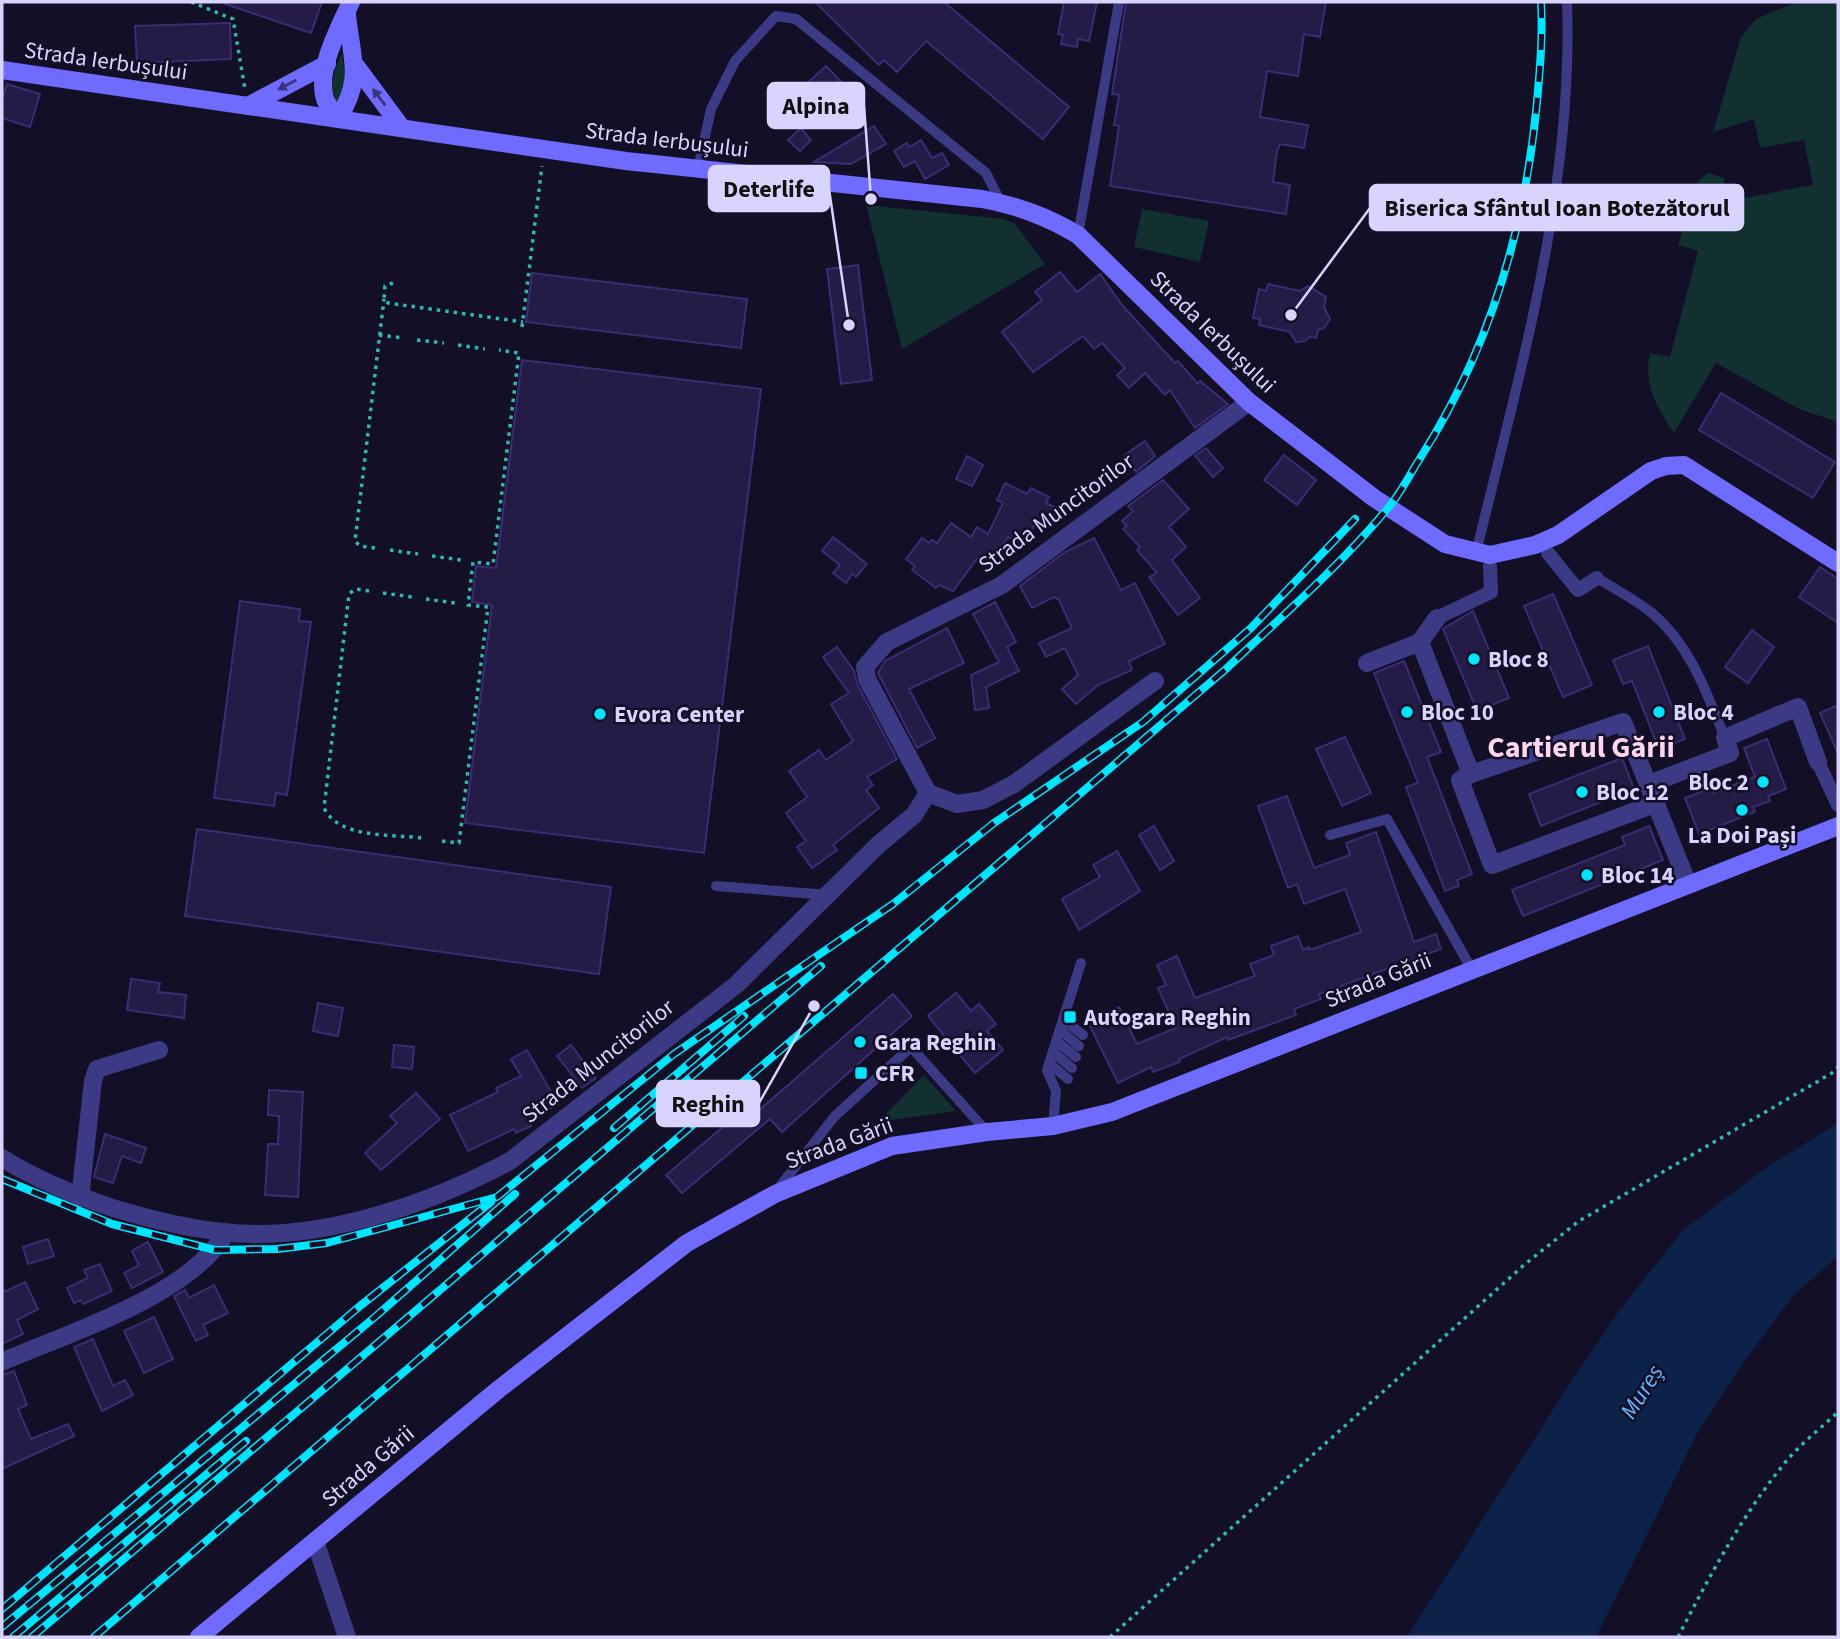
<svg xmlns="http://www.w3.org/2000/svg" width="1840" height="1639" viewBox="0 0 1840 1639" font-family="'Source Sans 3',sans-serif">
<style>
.green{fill:#12302f}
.water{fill:#0c2248}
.building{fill:#241b47;stroke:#3b2d73;stroke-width:2}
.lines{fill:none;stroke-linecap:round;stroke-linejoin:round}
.path{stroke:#2fb8b0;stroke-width:3.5;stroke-dasharray:3.5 5;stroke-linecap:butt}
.service{stroke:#3d3a85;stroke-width:10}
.pedestrian{stroke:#3d3a85;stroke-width:14}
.minor{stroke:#3d3a85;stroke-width:18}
.secondary{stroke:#6f6bff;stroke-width:18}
.rail-casing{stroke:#00e5ff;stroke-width:8}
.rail{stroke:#130f26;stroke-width:5;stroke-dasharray:16;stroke-linecap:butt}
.oneway{fill:#38347d}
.poi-dot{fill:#00e5ff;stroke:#130f26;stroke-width:2.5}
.labels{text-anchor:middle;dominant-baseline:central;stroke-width:5;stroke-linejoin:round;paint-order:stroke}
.street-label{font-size:23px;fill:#d9d4ff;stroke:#130f26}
.poi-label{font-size:23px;font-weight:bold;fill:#d9d4ff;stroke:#130f26;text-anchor:start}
.water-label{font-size:24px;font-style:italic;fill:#62b6ff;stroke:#130f26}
.district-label{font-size:30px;font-weight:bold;fill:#ffd6f0;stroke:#130f26}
.leader{fill:none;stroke:#d9d4ff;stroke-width:2.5}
.callout-dot{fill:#d9d4ff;stroke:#130f26;stroke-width:2.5}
.callout{fill:#d9d4ff;stroke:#d9d4ff;stroke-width:2.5}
.callout-label{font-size:24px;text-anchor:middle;font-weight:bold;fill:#111}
</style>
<rect width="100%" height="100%" fill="#130f26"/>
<g class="green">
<path d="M1797,2H1838V422L1799,409L1716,363L1674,433C1657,407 1643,385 1650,353L1670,357L1698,251L1678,245L1698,181L1708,173L1724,178L1727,201L1813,185L1804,140L1760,148L1754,119L1713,132L1741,37L1756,19Z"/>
<path d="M342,53L346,84L337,103L334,104C329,84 334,71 342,53Z"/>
<path d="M866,205L1004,219L1015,224L1045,264L902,349Z"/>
<path d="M1142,209L1209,221L1200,262L1134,247Z"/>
<path d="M924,1075L956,1111L878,1122Z"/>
</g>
<path class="water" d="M1838,1123V1256L1793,1296L1741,1366L1698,1432L1596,1637H1407L1569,1385L1621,1308L1683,1230L1763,1170Z"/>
<g class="building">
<path d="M225,2H322L311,33L225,4Z"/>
<path d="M815,2H944L1069,107L1043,139L926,41L897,72L884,60L879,65Z"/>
<path d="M1064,2H1097L1089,41L1078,39L1077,47L1061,44L1063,35L1058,34Z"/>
<path d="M1126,2H1326L1320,37L1304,34L1298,76L1267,71L1260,117L1308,125L1304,148L1280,144L1277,151L1273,182L1290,185L1286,214L1110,186L1119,126L1114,125L1119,95L1112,94Z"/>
<path d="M230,23L231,59L137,63L135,26Z"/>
<path d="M826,66L846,87L822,110L801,89Z"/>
<path d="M7,84L40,94L30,127L2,118V100Z"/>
<path d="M874,126L886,144L851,164L814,162Z"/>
<path d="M801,128L811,140L800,151L788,140Z"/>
<path d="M921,140L932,158L942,153L949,165L925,179L915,161L904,167L894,151L907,143L909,147Z"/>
<path d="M858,265L872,380L841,384L827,269Z"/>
<path d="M1060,272L1077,292L1100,274L1122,305L1175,363L1178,361L1198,384L1200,381L1228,404L1195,428L1170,390L1165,395L1145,373L1129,388L1117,375L1125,368L1102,343L1094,349L1083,336L1033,372L1002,332L1042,300L1035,292Z"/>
<path d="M532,273L747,299L741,348L526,322Z"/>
<path d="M1268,284L1300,291L1308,286L1326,297L1324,307L1330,319L1324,328L1318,330L1316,338L1309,337L1305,341L1296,342L1290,332L1259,325L1260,319L1253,318L1259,289L1266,291Z"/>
<path d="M522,360L761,389L704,853L465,823L492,605L472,602L476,566L496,568Z"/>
<path d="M1721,393L1835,462L1813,498L1699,430Z"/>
<path d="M1145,441L1155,456L1136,472L1125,455Z"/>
<path d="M1206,448L1223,468L1213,477L1195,456Z"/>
<path d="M1284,455L1316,480L1297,505L1264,480Z"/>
<path d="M967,456L983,465L972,486L956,479Z"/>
<path d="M1163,480L1189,509L1169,527L1186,547L1172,560L1200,598L1178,615L1149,577L1157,573L1137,550L1140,547L1123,529L1127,526L1122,521L1133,511L1128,506Z"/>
<path d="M1005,483L1027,494L1031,488L1049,497L1046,503L1058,509L1050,526L1037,519L1024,545L1008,537L988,567L977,559L953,591L939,585L936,588L912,570L915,566L906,559L922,538L929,543L932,540L937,543L951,523L971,537L977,527L988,534L1003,503L997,500Z"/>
<path d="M833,537L867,564L856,577L852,574L846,583L833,573L840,565L822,551Z"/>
<path d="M1094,538L1121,590L1135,583L1165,644L1129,661L1132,670L1098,685L1076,704L1062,689L1078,675L1065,648L1046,657L1039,643L1072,628L1059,600L1054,597L1032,608L1020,586L1065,552Z"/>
<path d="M1820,567L1838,579V623L1799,597Z"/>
<path d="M1553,594L1592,685L1563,697L1524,606Z"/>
<path d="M240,601L300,609L299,621L311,622L287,795L276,793L274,806L214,798Z"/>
<path d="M995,602L1016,642L1007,647L1019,671L986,687L989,708L975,710L971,675L999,662L973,614Z"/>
<path d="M1473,611L1509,698L1477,711L1443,629Z"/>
<path d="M947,628L964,663L909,689L935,738L917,748L878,673L885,661Z"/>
<path d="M1752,630L1774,647L1748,683L1725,667Z"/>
<path d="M1648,646L1685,739L1659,749L1632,681L1623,684L1613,660Z"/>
<path d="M837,647L854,671L857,684L897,759L867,777L873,785L866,790L879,808L833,845L837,850L812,868L797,847L806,841L786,813L807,797L789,771L819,750L826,760L853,741L831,704L849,693L823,657Z"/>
<path d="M1404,661L1441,752L1427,757L1472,874L1457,880L1459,886L1445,891L1406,787L1418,783L1374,673Z"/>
<path d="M1838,705V753L1820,713Z"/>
<path d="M1345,737L1371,793L1342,806L1316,749Z"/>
<path d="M1767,739L1786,789L1768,796L1770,801L1753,807L1755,812L1699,834L1685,798L1711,788L1713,793L1755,777L1744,748Z"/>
<path d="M1622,758L1634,789L1541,826L1529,794Z"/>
<path d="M1287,796L1314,868L1350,855L1346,843L1376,832L1414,942L1436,934L1441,949L1319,994L1321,999L1294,1009L1296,1015L1228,1040L1227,1037L1179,1059L1180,1062L1153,1072L1151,1067L1118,1083L1088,1022L1119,1007L1137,1044L1176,1028L1158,988L1166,985L1157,965L1177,956L1195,998L1255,976L1250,964L1274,955L1271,946L1298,936L1303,950L1309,947L1310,950L1361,932L1345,889L1304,904L1297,884L1288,888L1258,806Z"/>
<path d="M1154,826L1174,861L1160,870L1139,835Z"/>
<path d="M1649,826L1663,860L1523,916L1512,890L1625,845L1622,837Z"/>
<path d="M197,829L611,887L599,974L185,916Z"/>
<path d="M1117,851L1140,891L1079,930L1062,899L1100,877L1093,865Z"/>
<path d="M131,979L160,983L158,992L186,995L184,1018L127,1010Z"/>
<path d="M956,993L971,1011L979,1004L996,1024L987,1031L1003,1050L975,1073L928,1016Z"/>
<path d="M893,994L912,1016L782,1132L770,1119L682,1193L666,1175L743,1110L750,1118Z"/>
<path d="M318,1003L343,1008L338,1036L313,1031Z"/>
<path d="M394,1045L414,1047L412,1069L392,1067Z"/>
<path d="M571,1045L596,1078L582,1088L557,1056Z"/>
<path d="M527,1050L558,1104L529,1120L531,1126L516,1133L514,1129L468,1151L450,1115L498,1092L496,1088L521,1076L511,1059Z"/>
<path d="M269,1090L303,1092L298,1197L265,1195L268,1144H278L279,1116L268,1115Z"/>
<path d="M416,1093L440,1119L381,1170L365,1153L397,1123L390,1116Z"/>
<path d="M105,1134L146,1148L141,1163L122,1156L113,1183L94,1177Z"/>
<path d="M48,1239L54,1256L28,1264L23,1247Z"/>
<path d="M148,1242L163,1272L132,1288L124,1273L139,1265L132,1251Z"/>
<path d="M100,1264L112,1291L83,1304L81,1300L74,1303L67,1288L88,1278L84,1270Z"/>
<path d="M25,1282L38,1309L17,1320L23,1334L2,1344V1286L4,1292Z"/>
<path d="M214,1285L228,1313L203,1325L208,1335L196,1341L174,1296L185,1290L189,1298Z"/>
<path d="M154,1317L173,1359L144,1373L124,1331Z"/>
<path d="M93,1339L113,1386L125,1380L133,1395L102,1411L74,1347Z"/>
<path d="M14,1371L27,1405L18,1409L31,1439L68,1424L74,1436L2,1469V1375Z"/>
</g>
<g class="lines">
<g class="path">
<path d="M191,2L233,19L245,89"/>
<path d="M393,283L385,286L384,299L388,303L523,322"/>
<path d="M522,327L542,166"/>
<path d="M379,335L403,338"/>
<path d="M417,340L444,343"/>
<path d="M458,345L485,349"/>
<path d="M375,548L360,546L355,541L384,299"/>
<path d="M390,550L418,554"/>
<path d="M432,556L461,560"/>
<path d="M369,591L355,589L349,594L324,808C339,839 392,834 422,838"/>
<path d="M383,593L412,597"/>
<path d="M426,599L455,603"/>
<path d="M442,841L459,843L488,607L468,605L473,562L493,564L519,353L499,350"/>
<path d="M1110,1637L1524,1265L1579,1221L1832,1073L1838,1067"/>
<path d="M1678,1637C1709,1577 1741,1517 1784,1464C1799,1445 1820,1429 1838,1412"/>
</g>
<g class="service">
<path d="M698,169L711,109L735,61L776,16L796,19L986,173L1001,203"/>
<path d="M1078,235L1119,2"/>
<path d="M1476,553C1519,374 1574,188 1567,2"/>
<path d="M1597,578C1615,589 1636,600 1652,613C1691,646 1706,692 1725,738"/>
<path d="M1330,835L1387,819L1472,970"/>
<path d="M716,886L828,895"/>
<path d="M1063,1019L1083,1035"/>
<path d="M1060,1030L1079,1046"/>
<path d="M1056,1041L1076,1057"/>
<path d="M1053,1052L1072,1068"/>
<path d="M1049,1063L1068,1079"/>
<path d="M1053,1126L1056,1091L1047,1070L1081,963"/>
<path d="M777,1190L835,1116L911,1047L987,1132"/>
</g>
<g class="pedestrian">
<path d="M1548,553L1578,590L1597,578"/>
<path d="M1437,618L1491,592L1490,567"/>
<path d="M1818,762L1838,805"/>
</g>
<g class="minor">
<path d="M1420,642L1437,618"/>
<path d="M1367,663L1420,642L1471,774L1623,722L1688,884"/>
<path d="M1155,681L1014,784L983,800L957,804L928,793L867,679L865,667L887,642L1002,585L1249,402"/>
<path d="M1471,774L1460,780L1492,865L1657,803"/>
<path d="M1649,784L1730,753L1725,738L1798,707L1818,762"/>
<path d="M2,1158C37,1180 74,1195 113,1208C149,1219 186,1228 223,1232C317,1243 428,1205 510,1161L736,985L878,845L914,815L928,793"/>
<path d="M80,1198L93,1081L97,1069L159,1050"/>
<path d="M2,1362C70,1332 187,1297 226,1233"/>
<path d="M315,1541L347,1637"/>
</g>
<g class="secondary">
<path d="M356,66L402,128"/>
<path d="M2,70L626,161L982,199C1018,206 1046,216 1078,235L1249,402L1374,498L1445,544L1490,555L1535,545L1558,535L1651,471L1666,466L1684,465L1838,563"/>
<path d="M248,106L327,64"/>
<path d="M338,118C334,112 327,105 325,99C316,70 339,28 351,2"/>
<path d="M338,118C364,80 351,56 347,15"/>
<path d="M199,1637L499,1389L687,1243L775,1194L892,1146L987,1132L1053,1126L1112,1112L1838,826"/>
</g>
<defs>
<g id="rail">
<path d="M614,1128L744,1016"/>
<path d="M2,1179L112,1224L215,1250L277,1249L327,1243L497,1197L674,1054L893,904L994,823L1143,722L1251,628L1355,519"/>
<path d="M2,1609L360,1306L491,1202"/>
<path d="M2,1627L375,1317L515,1194"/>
<path d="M13,1637L246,1441"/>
<path d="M32,1637L821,966"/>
<path d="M94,1637L1226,669C1281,617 1340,566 1388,508C1400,494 1409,476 1419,460C1489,351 1525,230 1537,102C1540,68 1543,35 1541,2"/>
</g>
</defs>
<use href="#rail" class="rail-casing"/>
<use href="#rail" class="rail"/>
</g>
<defs><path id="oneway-solid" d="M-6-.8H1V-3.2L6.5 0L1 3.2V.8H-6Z" transform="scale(1.75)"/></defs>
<g class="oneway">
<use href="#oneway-solid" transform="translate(287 85) rotate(152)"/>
<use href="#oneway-solid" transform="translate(379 97) rotate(-127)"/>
</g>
<g class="poi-dot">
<circle cx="1474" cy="659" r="7"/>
<circle cx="1407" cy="712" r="7"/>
<circle cx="1659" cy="712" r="7"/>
<circle cx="600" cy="714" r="7"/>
<circle cx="1763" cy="782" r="7"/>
<circle cx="1582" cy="792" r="7"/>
<circle cx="1742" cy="810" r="7"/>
<circle cx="1587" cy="875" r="7"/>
<rect x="1063" y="1010" width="14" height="14" rx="3.5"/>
<circle cx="860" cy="1042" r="7"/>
<rect x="854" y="1066" width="14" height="14" rx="3.5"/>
</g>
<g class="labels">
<g class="street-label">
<text transform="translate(106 61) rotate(8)">Strada Ierbușului</text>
<text transform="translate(667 140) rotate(7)">Strada Ierbușului</text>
<text transform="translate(1213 332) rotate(44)">Strada Ierbușului</text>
<text transform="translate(1056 513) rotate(-36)">Strada Muncitorilor</text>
<text transform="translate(1378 980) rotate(-22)">Strada Gării</text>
<text transform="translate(598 1061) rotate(-38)">Strada Muncitorilor</text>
<text transform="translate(839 1143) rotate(-20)">Strada Gării</text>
<text transform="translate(368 1466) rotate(-40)">Strada Gării</text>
</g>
<g class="poi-label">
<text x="1488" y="659">Bloc 8</text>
<text x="1421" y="712">Bloc 10</text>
<text x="1673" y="712">Bloc 4</text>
<text x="614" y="714">Evora Center</text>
<text x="1749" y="782" text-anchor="end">Bloc 2</text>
<text x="1596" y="792">Bloc 12</text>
<text x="1742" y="835" text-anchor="middle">La Doi Pași</text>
<text x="1601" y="875">Bloc 14</text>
<text x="1084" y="1017">Autogara Reghin</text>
<text x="874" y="1042">Gara Reghin</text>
<text x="875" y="1073">CFR</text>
</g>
<g class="water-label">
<text transform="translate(1642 1392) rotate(-58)">Mureș</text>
</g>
<g class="district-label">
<text x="1581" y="747">Cartierul Gării</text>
</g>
</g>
<path class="leader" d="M871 199L864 106M849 325L829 189M1291 315L1370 208M814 1006L759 1103"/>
<g class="callout-dot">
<circle cx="871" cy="199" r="7"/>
<circle cx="849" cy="325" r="7"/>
<circle cx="1291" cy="315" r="7"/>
<circle cx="814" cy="1006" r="7"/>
</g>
<g class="callout">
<rect x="768" y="83" width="96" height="45" rx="7"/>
<rect x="709" y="166" width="120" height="45" rx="7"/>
<rect x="1370" y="185" width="373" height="45" rx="7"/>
<rect x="657" y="1081" width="102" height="45" rx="7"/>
</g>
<g class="callout-label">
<text x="816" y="114">Alpina</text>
<text x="769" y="197">Deterlife</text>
<text x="1557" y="216">Biserica Sfântul Ioan Botezătorul</text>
<text x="708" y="1112">Reghin</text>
</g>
<rect width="1840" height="1639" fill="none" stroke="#d9d4ff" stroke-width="7"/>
</svg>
